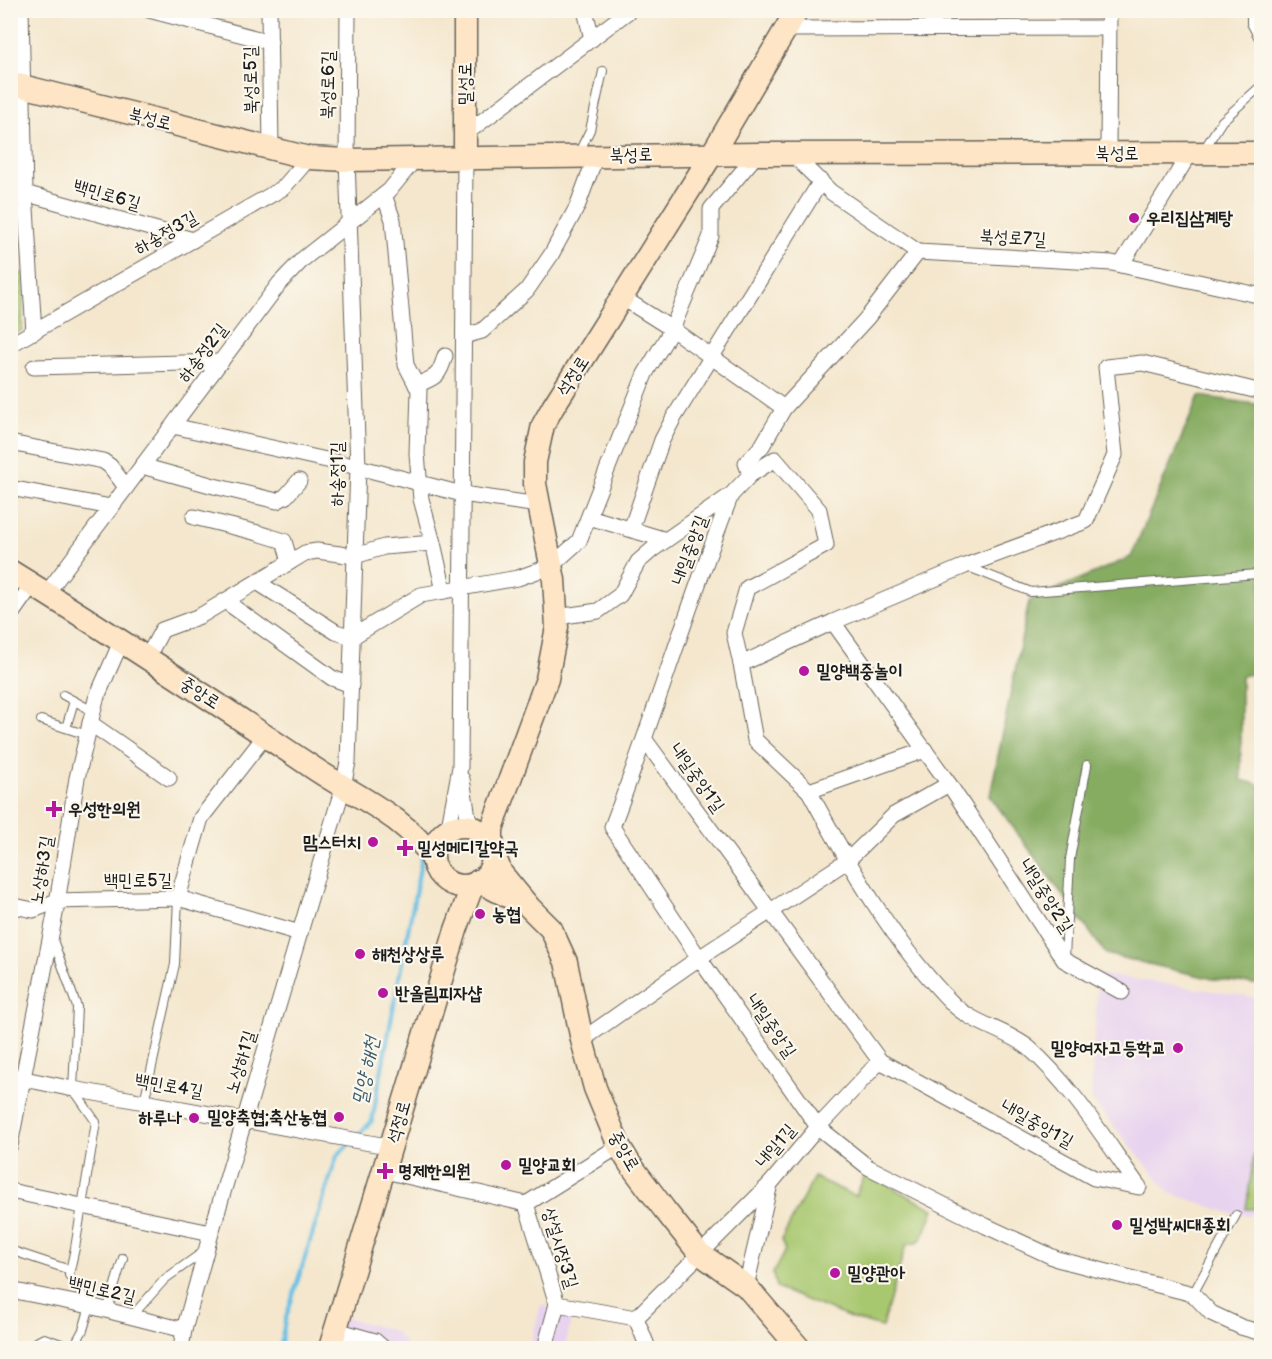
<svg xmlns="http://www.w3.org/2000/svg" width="1272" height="1359" viewBox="0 0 1272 1359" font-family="'Balsamiq Sans','Poor Story',sans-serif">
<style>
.built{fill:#e7d2ef}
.green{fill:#a8c870;stroke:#627246;stroke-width:1.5}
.forest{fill:#86ac62;stroke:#51643f;stroke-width:1.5}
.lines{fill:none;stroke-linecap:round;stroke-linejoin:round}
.stream{stroke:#65bfe3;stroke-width:4}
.lane-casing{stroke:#68635a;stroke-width:10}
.street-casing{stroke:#68635a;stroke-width:17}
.secondary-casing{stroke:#68635a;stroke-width:25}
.lane{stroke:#fff;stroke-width:8}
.street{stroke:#fff;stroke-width:15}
.secondary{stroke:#fde5c5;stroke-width:22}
.poi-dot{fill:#b5179e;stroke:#fbf7ec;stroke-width:2}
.labels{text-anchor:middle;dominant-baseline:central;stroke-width:4.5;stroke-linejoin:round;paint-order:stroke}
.street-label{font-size:18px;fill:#1c1c1c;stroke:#fbf7ec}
.poi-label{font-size:18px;font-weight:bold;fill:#1c1c1c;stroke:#fbf7ec;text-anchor:start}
.water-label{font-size:20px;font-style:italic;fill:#395d6c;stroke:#fbf7ec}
</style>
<rect width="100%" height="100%" fill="#fbf7ec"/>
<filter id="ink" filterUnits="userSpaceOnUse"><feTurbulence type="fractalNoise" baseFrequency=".0167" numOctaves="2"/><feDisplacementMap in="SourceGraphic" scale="12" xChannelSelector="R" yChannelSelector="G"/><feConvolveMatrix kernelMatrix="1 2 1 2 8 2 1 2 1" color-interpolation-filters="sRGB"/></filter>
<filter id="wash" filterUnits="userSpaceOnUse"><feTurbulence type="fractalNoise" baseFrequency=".008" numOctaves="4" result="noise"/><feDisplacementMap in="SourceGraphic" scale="24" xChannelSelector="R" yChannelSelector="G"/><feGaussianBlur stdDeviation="1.35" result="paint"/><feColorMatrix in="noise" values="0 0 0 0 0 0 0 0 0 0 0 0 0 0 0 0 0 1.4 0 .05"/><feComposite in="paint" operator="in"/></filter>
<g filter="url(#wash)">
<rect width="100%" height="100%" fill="#f4e7ce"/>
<g class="built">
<path d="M1098,974L1261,998V1215H1236L1170,1193L1091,1099Z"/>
<path d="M541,1305L572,1314L565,1348H530Z"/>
<path d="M339,1316L395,1331L408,1348H370L333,1340Z"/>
</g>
<g class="green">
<path d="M24,273L22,330L10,337V274Z"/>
<path d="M1254,1155L1261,1156V1208L1246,1209Z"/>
<path d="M866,1174L934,1209L925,1232L919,1242L906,1245L882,1327L853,1319L776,1288L773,1273L785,1250L781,1241L814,1177L855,1196Z"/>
</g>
<path class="forest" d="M1199,396L1261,405V672L1241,676V780L1261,785V985L1213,979L1106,954L990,796L1029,601L1131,557Z"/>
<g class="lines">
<g class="stream">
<path d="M357,1136L372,1121L422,857"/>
<path d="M280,1348L285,1321L337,1156L350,1143"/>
</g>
</g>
</g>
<g filter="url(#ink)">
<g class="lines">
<defs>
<g id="lane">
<path d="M1251,10V23L1262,44"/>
<path d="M1203,151L1222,121L1262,85"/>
<path d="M579,152L590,130L603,71"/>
<path d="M966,566L1031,592L1257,574"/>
<path d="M63,695L93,711"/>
<path d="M41,720L87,735"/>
<path d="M66,728L74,701"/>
<path d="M53,940L77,1007L73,1089L96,1122L75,1248L69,1275L90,1306L83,1330L73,1348"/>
<path d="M1065,958L1070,859L1087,765"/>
<path d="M144,1102L175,964L178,898"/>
<path d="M10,1250L70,1270"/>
<path d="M1193,1294L1236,1215"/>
<path d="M107,1311L123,1258"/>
<path d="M132,1316L165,1279L203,1252"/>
<path d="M25,1348L44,1338L73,1348"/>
</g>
<g id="street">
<path d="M21,10L25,193L34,332"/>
<path d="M149,10L270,42"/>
<path d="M269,10L271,149"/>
<path d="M585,10L592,39"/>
<path d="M786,29L1109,28"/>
<path d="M465,134L630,10"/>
<path d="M1108,153L1109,10"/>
<path d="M792,154L831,192L918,252L1112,263L1262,296"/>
<path d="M10,189L193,240"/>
<path d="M384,195L393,220L406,365L419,390L417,454L421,499L433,543"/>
<path d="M1121,265L1190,153"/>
<path d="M623,298L672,329L784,408L762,446L746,463L750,475"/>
<path d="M464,336L482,331L527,290L551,255L577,207L596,156"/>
<path d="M10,345L283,188L309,158"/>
<path d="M34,367L221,362"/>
<path d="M416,385C436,377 439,377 445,356"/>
<path d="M784,408L867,318L918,252"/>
<path d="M173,426L358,467L462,494L539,505"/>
<path d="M10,443L103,461L110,466L126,487"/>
<path d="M142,466L214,486L277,501L286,496L299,481"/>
<path d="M10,488L111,507"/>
<path d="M731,495C688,605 654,717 612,827L699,958L818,1127L868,1167L986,1226L1057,1259L1193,1294L1211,1313L1241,1327L1262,1333"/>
<path d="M194,517L258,533L284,541L290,562"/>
<path d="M589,517L666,540"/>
<path d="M631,529L662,440L673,419L821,181"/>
<path d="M257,582L336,632L352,637L421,595L518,578L551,566L579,541L645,374L672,329L711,236V209L757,154"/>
<path d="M46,594L279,284L303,259L389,191L415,159"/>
<path d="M225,601L332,678L351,685"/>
<path d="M10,616L32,585"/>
<path d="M557,617L598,611L620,595L638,562L653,549L731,495L750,475L775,459L819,510L826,545L747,588L734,633L741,664L833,622L949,784L1064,960L1122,992"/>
<path d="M833,622L965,566L1086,521L1115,455L1106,367L1142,363L1262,392"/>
<path d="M147,658L162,630L200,616L305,553L317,551L355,556L384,547L433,543L444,591"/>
<path d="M741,664L755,740L809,791L925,750"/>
<path d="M90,723L169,778"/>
<path d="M645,740L880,1061L1094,1178L1139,1187C1105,1140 1073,1087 1029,1048C1008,1031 974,1024 954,1005C894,945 849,865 809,791"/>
<path d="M462,779L468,817L474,828"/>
<path d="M445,832L450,821L460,767L465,157"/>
<path d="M178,898L201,818L265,736"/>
<path d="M10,905L33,910L57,901L178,898L300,933"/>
<path d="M582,1040L699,958L847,861L894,815L949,784"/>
<path d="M10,1076L73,1089L392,1147"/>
<path d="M10,1145L56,909L77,778L96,699L121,642"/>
<path d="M385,1171L526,1204"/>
<path d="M10,1191L211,1233"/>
<path d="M746,1286L770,1184"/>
<path d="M10,1290L90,1306L184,1330"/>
<path d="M557,1304L636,1318L770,1184L818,1127L880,1061"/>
<path d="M636,1318L648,1348"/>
<path d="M336,1330L375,1341L383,1348"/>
<path d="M181,1348L184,1330L211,1233L343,787L348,762L358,467L347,160L348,10"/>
<path d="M545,1348L557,1304L526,1204L619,1146"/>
</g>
<g id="secondary">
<path d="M465,10V157"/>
<path d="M797,10L712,154L553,407L543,425L535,462V484L554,580L557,627L547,679L497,814L492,829V849L501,873L529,907L551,929L566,962L582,1040L595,1088L619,1146L630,1164L664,1209L699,1253L746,1286L799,1348"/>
<path d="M10,83L309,158L347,160L757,154L1262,153"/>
<path d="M10,571C114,635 215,702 315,769C355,796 407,817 433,859"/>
<circle cx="463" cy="856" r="30"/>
<path d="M330,1348L456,930L470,892L478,881L519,902"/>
</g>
</defs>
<use href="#lane" class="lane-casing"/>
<use href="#street" class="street-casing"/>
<use href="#secondary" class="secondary-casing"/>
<use href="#lane" class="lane"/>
<use href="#street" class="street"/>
<use href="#secondary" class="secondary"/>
</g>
</g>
<g class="poi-dot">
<circle cx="1134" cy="218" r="6"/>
<circle cx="804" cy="671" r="6"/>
<path d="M51 800h6v6h6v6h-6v6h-6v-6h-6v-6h6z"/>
<circle cx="373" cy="842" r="6"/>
<path d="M402 839h6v6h6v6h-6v6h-6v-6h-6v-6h6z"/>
<circle cx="480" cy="914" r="6"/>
<circle cx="360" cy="954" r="6"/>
<circle cx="383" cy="993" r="6"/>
<circle cx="1178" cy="1048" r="6"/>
<circle cx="339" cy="1117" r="6"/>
<circle cx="194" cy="1118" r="6"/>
<circle cx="506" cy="1165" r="6"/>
<path d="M382 1162h6v6h6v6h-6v6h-6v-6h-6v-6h6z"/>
<circle cx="1117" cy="1225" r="6"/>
<circle cx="835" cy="1273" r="6"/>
</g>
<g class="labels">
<g class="street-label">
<text transform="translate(251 80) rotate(-91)">북성로5길</text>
<text transform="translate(465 84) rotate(-90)">밀성로</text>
<text transform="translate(328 85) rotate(-89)">북성로6길</text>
<text transform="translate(150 119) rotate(14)">북성로</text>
<text x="1117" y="153">북성로</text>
<text transform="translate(631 155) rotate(-1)">북성로</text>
<text transform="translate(107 195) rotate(16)">백민로6길</text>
<text transform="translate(166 233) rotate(-30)">하송정3길</text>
<text transform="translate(1013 238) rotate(3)">북성로7길</text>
<text transform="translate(203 353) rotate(-53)">하송정2길</text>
<text transform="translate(573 376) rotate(-57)">석정로</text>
<text transform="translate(337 474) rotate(-90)">하송정1길</text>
<text transform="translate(690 550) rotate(-70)">내일중앙길</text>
<text transform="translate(200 693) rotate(33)">중앙로</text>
<text transform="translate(697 778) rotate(54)">내일중앙1길</text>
<text transform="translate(42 870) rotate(-81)">노상하3길</text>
<text x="138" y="880">백민로5길</text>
<text transform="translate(1046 896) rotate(57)">내일중앙2길</text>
<text transform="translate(771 1026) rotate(55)">내일중앙길</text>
<text transform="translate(241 1062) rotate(-73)">노상하1길</text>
<text transform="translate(169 1086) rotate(10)">백민로4길</text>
<text transform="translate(399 1122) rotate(-74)">석정로</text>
<text transform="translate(1037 1124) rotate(29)">내일중앙1길</text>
<text transform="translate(776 1146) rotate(-50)">내일1길</text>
<text transform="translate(624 1151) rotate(60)">중앙로</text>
<text transform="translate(560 1248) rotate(73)">상설시장3길</text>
<text transform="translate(102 1290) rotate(13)">백민로2길</text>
</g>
<g class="poi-label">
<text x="1146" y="218">우리집삼계탕</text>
<text x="816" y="671">밀양백중놀이</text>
<text x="68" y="809">우성한의원</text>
<text x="361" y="842" text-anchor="end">맘스터치</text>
<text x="417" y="848">밀성메디칼약국</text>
<text x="492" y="914">농협</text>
<text x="372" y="954">해천상상루</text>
<text x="395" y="993">반올림피자샵</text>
<text x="1166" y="1048" text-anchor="end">밀양여자고등학교</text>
<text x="327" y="1117" text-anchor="end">밀양축협;축산농협</text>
<text x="182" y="1118" text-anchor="end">하루나</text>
<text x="518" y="1165">밀양교회</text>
<text x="398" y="1171">명제한의원</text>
<text x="1129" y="1225">밀성박씨대종회</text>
<text x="847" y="1273">밀양관아</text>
</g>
<g class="water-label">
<text transform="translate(366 1071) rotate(-79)">밀양 해천</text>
</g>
</g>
<rect width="1272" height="1359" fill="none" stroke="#fbf7ec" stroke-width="36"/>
</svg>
